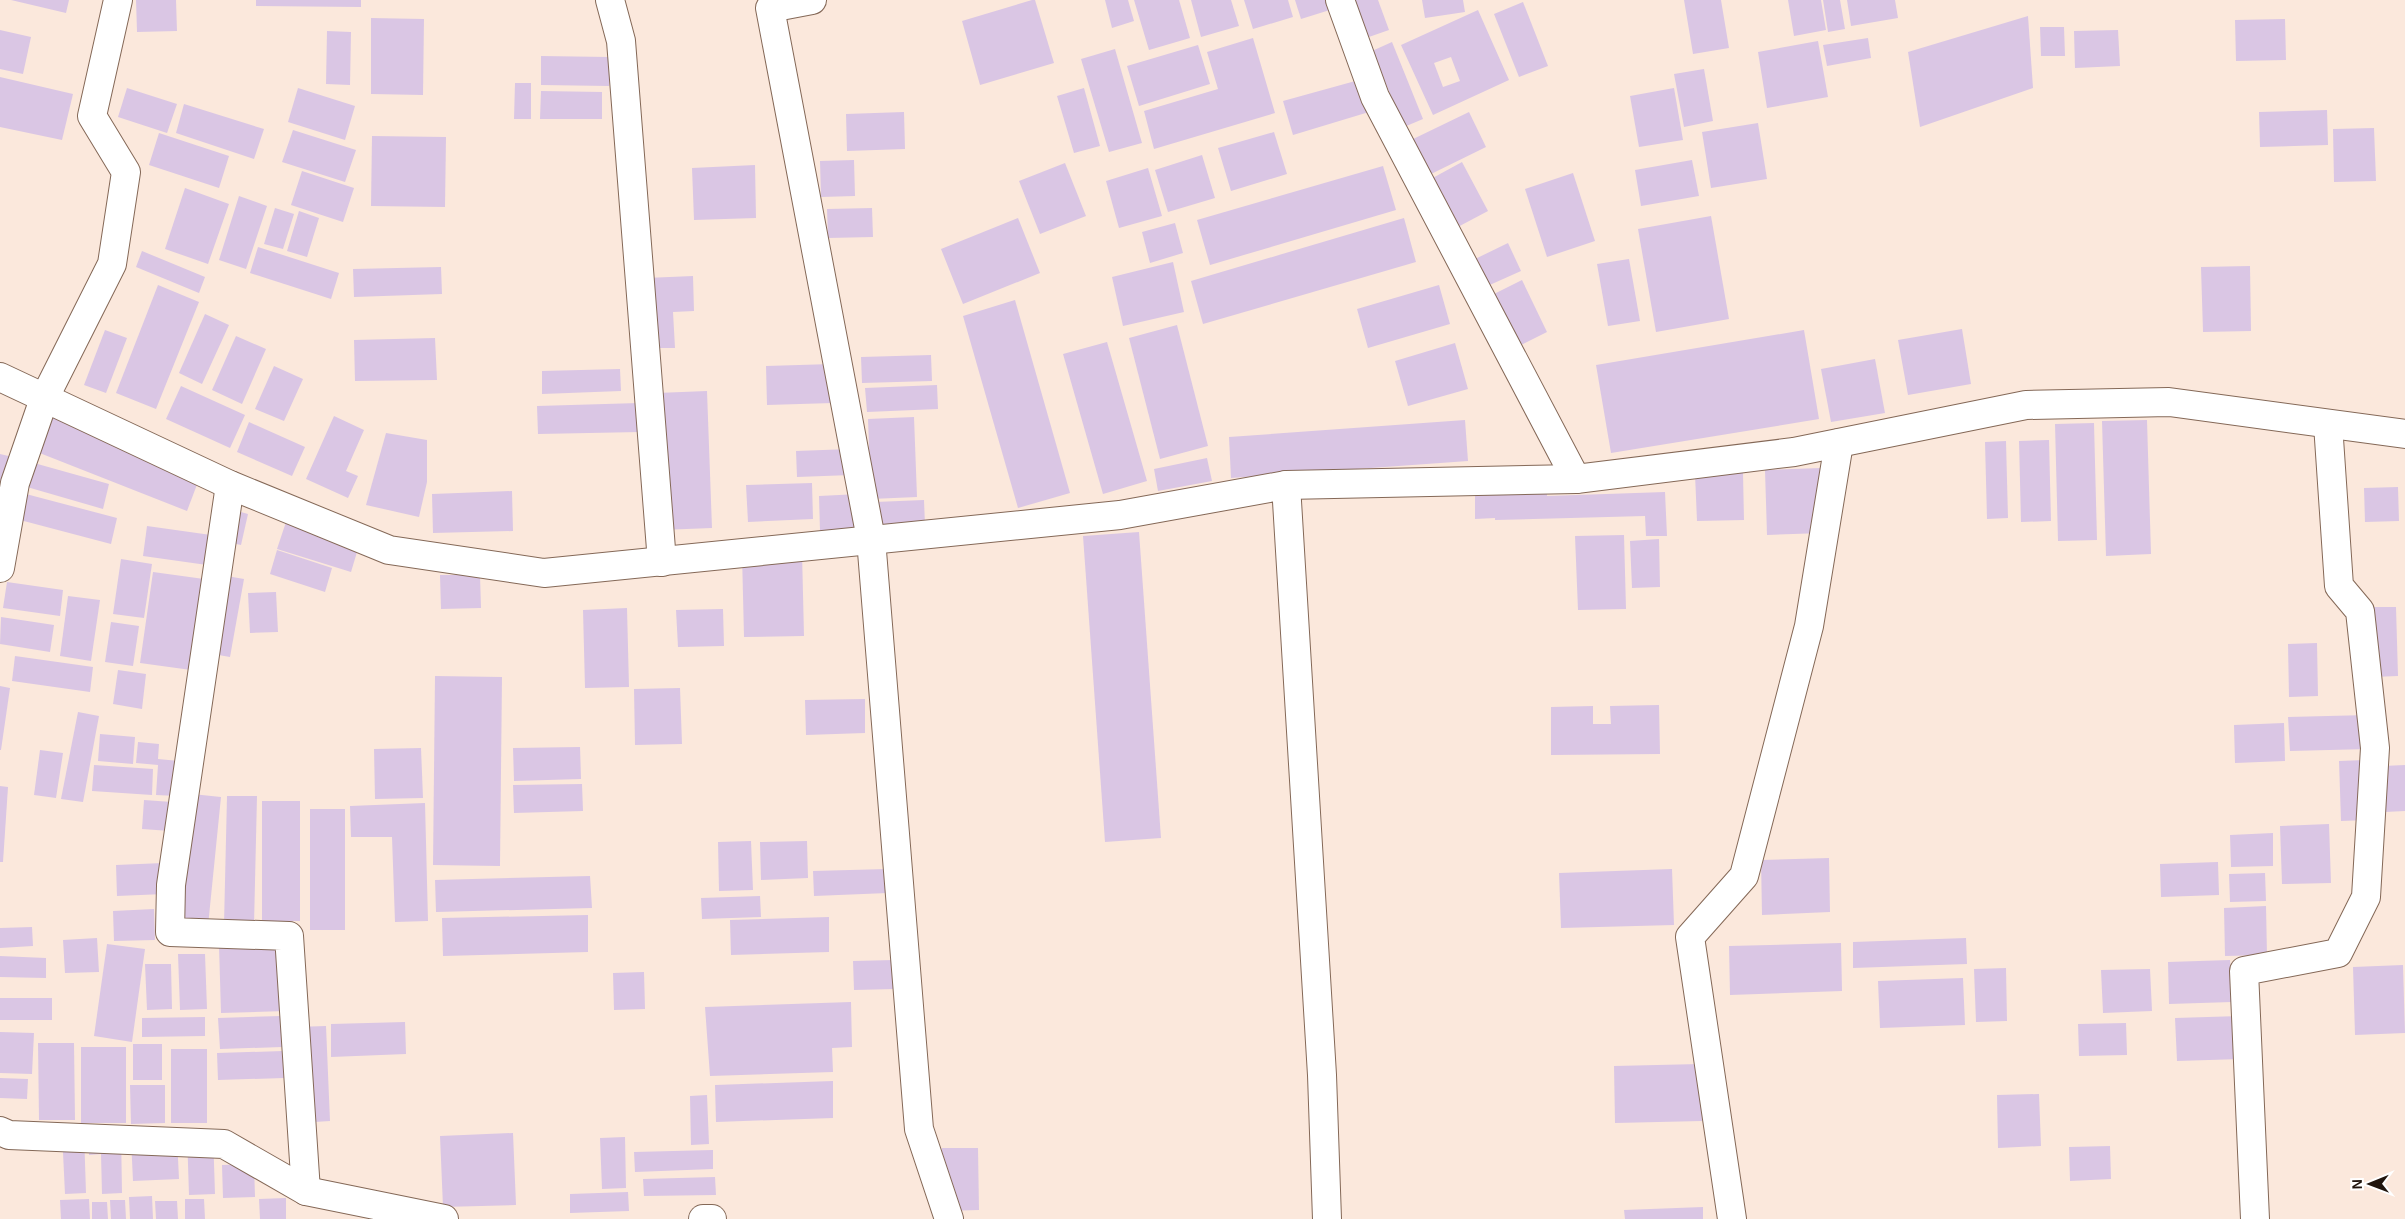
<svg xmlns="http://www.w3.org/2000/svg" width="2405" height="1219" viewBox="0 0 2405 1219" font-family="Arial,sans-serif">
<style>
.building{fill:#dac6e4;fill-rule:evenodd}
.lines{fill:none;stroke-linecap:round;stroke-linejoin:round}
.street-casing{stroke:#846857;stroke-width:30}
.street{stroke:#fff;stroke-width:28}
</style>
<rect width="100%" height="100%" fill="#fbe8dc"/>
<g class="building">
<path d="M11,0H69L66,13Z"/>
<path d="M136,0H176L177,31L137,32Z"/>
<path d="M256,0H361V7L256,6Z"/>
<path d="M1032,0H1035L1054,63L980,85L962,21Z"/>
<path d="M1105,0H1128L1134,21L1112,28Z"/>
<path d="M1134,0H1179L1190,38L1149,50Z"/>
<path d="M1191,0H1231L1239,26L1201,37Z"/>
<path d="M1244,0H1288L1293,17L1253,29Z"/>
<path d="M1295,0H1330L1333,9L1301,19Z"/>
<path d="M1353,0H1378L1389,30L1366,38Z"/>
<path d="M1422,0H1463L1465,12L1425,18Z"/>
<path d="M1684,0H1721L1729,48L1693,54Z"/>
<path d="M1788,0H1821L1826,30L1794,36Z"/>
<path d="M1823,0H1840L1845,29L1828,32Z"/>
<path d="M1847,0H1895L1898,18L1851,26Z"/>
<path d="M1523,2L1548,66L1519,77L1494,14Z"/>
<path d="M1478,10L1509,80L1433,115L1401,45ZM1451,57L1460,81L1443,87L1434,63Z"/>
<path d="M2028,16L2033,88L1920,127L1908,52Z"/>
<path d="M371,18L424,19L423,95L371,94Z"/>
<path d="M2285,19L2286,60L2236,61L2235,20Z"/>
<path d="M2040,27H2064L2065,56H2041Z"/>
<path d="M0,30L31,37L23,74L0,69Z"/>
<path d="M2118,30L2120,66L2075,68L2074,31Z"/>
<path d="M327,31L351,32L350,85L326,84Z"/>
<path d="M1253,38L1275,113L1154,149L1144,111L1218,89L1207,52Z"/>
<path d="M1868,38L1871,58L1827,66L1823,45Z"/>
<path d="M1818,41L1828,97L1767,108L1758,52Z"/>
<path d="M1392,42L1423,119L1404,127L1372,51Z"/>
<path d="M1198,45L1210,84L1139,106L1127,66Z"/>
<path d="M1115,49L1142,143L1109,152L1081,59Z"/>
<path d="M541,56L609,57V86L541,85Z"/>
<path d="M1704,69L1713,121L1684,127L1674,74Z"/>
<path d="M0,77L73,94L62,140L0,127Z"/>
<path d="M1359,80L1369,112L1293,135L1283,101Z"/>
<path d="M515,83H531V119H514Z"/>
<path d="M127,88L177,104L167,133L118,117Z"/>
<path d="M298,88L355,106L345,140L288,122Z"/>
<path d="M1084,88L1100,146L1074,153L1057,96Z"/>
<path d="M1674,88L1683,140L1639,147L1630,96Z"/>
<path d="M541,91L602,92V119H540Z"/>
<path d="M184,104L264,129L254,159L176,133Z"/>
<path d="M2327,110L2328,145L2260,147L2259,112Z"/>
<path d="M904,112L905,149L847,151L846,114Z"/>
<path d="M1469,112L1486,147L1427,176L1409,141Z"/>
<path d="M1758,123L1767,179L1711,188L1702,132Z"/>
<path d="M2374,128L2376,181L2334,182L2333,129Z"/>
<path d="M293,130L356,150L345,182L282,162Z"/>
<path d="M1274,132L1287,174L1231,191L1218,148Z"/>
<path d="M159,133L229,156L219,188L149,165Z"/>
<path d="M372,136L446,137L445,207L371,206Z"/>
<path d="M1202,155L1215,198L1168,212L1155,170Z"/>
<path d="M854,160L855,196L821,197L820,161Z"/>
<path d="M1692,160L1699,196L1641,206L1635,170Z"/>
<path d="M1462,162L1488,211L1454,229L1429,180Z"/>
<path d="M1065,163L1086,216L1040,234L1019,181Z"/>
<path d="M755,165L756,218L694,220L692,168Z"/>
<path d="M1383,166L1396,210L1210,265L1197,220Z"/>
<path d="M1148,168L1162,216L1119,228L1106,181Z"/>
<path d="M302,171L354,188L343,222L291,205Z"/>
<path d="M1573,173L1595,241L1547,257L1525,189Z"/>
<path d="M185,188L229,204L208,264L165,249Z"/>
<path d="M239,196L267,206L246,269L219,260Z"/>
<path d="M275,208L294,214L283,249L264,244Z"/>
<path d="M872,208L873,237L828,238L827,209Z"/>
<path d="M299,211L319,218L307,257L287,251Z"/>
<path d="M1711,216L1729,319L1656,332L1638,229Z"/>
<path d="M1018,218L1040,273L963,304L941,249Z"/>
<path d="M1404,218L1416,262L1203,324L1191,281Z"/>
<path d="M1175,223L1183,253L1150,263L1142,232Z"/>
<path d="M1508,243L1521,271L1483,288L1471,261Z"/>
<path d="M258,247L339,273L331,299L250,273Z"/>
<path d="M142,251L205,277L199,293L136,267Z"/>
<path d="M1629,259L1640,321L1608,326L1597,264Z"/>
<path d="M1173,262L1184,312L1123,326L1112,277Z"/>
<path d="M2250,266L2251,331L2203,332L2201,267Z"/>
<path d="M441,267L442,294L354,297L353,269Z"/>
<path d="M693,276L694,311L673,312L675,348H648L646,278Z"/>
<path d="M1522,280L1547,332L1513,349L1488,297Z"/>
<path d="M158,285L199,302L156,409L116,393Z"/>
<path d="M1439,285L1450,324L1368,348L1357,309Z"/>
<path d="M1015,300L1070,493L1018,508L963,316Z"/>
<path d="M205,314L229,325L202,384L179,373Z"/>
<path d="M1177,325L1208,446L1160,459L1129,338Z"/>
<path d="M1962,329L1971,384L1908,395L1898,340Z"/>
<path d="M105,330L127,338L106,393L84,385Z"/>
<path d="M1804,330L1819,419L1611,453L1596,365Z"/>
<path d="M236,336L266,349L242,404L212,390Z"/>
<path d="M435,338L437,380L355,381L354,340Z"/>
<path d="M1107,342L1147,481L1103,494L1063,354Z"/>
<path d="M1455,343L1468,389L1408,406L1395,361Z"/>
<path d="M931,355L932,381L862,383L861,357Z"/>
<path d="M1875,359L1885,413L1831,422L1821,369Z"/>
<path d="M832,364L833,403L767,405L766,366Z"/>
<path d="M274,366L303,379L284,421L255,409Z"/>
<path d="M620,369L621,391L542,394V371Z"/>
<path d="M937,385L938,409L867,412L865,388Z"/>
<path d="M181,386L245,415L230,448L166,419Z"/>
<path d="M707,391L712,528L661,530L657,393Z"/>
<path d="M639,403L640,432L538,434L537,406Z"/>
<path d="M46,414L201,474L187,511L32,450Z"/>
<path d="M334,416L364,430L346,471L358,476L348,498L306,479Z"/>
<path d="M914,417L917,497L871,499L868,419Z"/>
<path d="M1465,420L1468,461L1231,478L1229,437Z"/>
<path d="M2147,420L2151,554L2106,556L2102,421Z"/>
<path d="M249,422L305,447L292,476L237,452Z"/>
<path d="M2094,423L2097,540L2058,541L2055,424Z"/>
<path d="M386,433L427,440V482L419,517L366,505Z"/>
<path d="M2049,440L2051,521L2021,522L2019,441Z"/>
<path d="M2006,441L2008,518L1987,519L1985,442Z"/>
<path d="M850,449L851,475L797,477L796,451Z"/>
<path d="M0,454L17,458L0,489Z"/>
<path d="M1207,458L1212,481L1158,491L1154,469Z"/>
<path d="M34,463L109,484L103,509L27,487Z"/>
<path d="M1821,468L1823,533L1767,535L1765,470Z"/>
<path d="M1743,473L1744,520L1697,521L1695,474Z"/>
<path d="M812,483L813,519L748,522L746,485Z"/>
<path d="M2398,487L2399,521L2365,522L2364,488Z"/>
<path d="M512,491L513,531L433,533L432,494Z"/>
<path d="M1475,492H1547V496L1665,492L1667,536H1646L1645,516L1495,520V518L1475,519Z"/>
<path d="M26,494L117,518L111,544L20,520Z"/>
<path d="M859,494L860,529L820,531L819,496Z"/>
<path d="M924,500L925,525L876,527L875,502Z"/>
<path d="M230,509L248,514L241,545L222,541Z"/>
<path d="M287,519L360,542L351,572L277,549Z"/>
<path d="M147,526L211,535L207,565L143,556Z"/>
<path d="M1139,532L1161,838L1105,842L1083,536Z"/>
<path d="M1624,535L1626,609L1578,610L1575,536Z"/>
<path d="M1659,539L1660,587L1632,588L1630,541Z"/>
<path d="M277,550L332,568L325,592L270,574Z"/>
<path d="M802,552L804,636L744,637L742,554Z"/>
<path d="M121,559L152,564L144,618L113,614Z"/>
<path d="M153,572L204,579L191,670L140,663Z"/>
<path d="M221,575L244,579L230,657L207,653Z"/>
<path d="M440,575H480L481,608L441,609Z"/>
<path d="M7,582L63,590L60,616L3,608Z"/>
<path d="M276,592L278,632L250,633L248,593Z"/>
<path d="M68,596L100,600L91,661L60,656Z"/>
<path d="M2370,607H2396L2398,676L2373,677Z"/>
<path d="M627,608L629,687L585,688L583,610Z"/>
<path d="M723,609L724,646L678,647L676,610Z"/>
<path d="M1,617L54,625L50,652L0,644Z"/>
<path d="M111,622L139,626L133,666L105,662Z"/>
<path d="M2317,643L2318,696L2289,697L2288,644Z"/>
<path d="M15,656L93,667L90,692L12,681Z"/>
<path d="M118,670L146,674L142,709L113,704Z"/>
<path d="M435,676L502,677L500,866L433,865Z"/>
<path d="M0,686L10,688L1,750H0Z"/>
<path d="M680,688L682,744L635,745L634,689Z"/>
<path d="M865,699V733L806,735L805,700Z"/>
<path d="M1659,705L1660,754L1551,755V707L1593,706V724H1611L1610,706Z"/>
<path d="M78,712L99,716L83,802L61,799Z"/>
<path d="M2368,715L2369,749L2290,751L2288,717Z"/>
<path d="M2284,723L2285,761L2235,763L2234,725Z"/>
<path d="M100,734L135,737L133,764L98,761Z"/>
<path d="M138,742L159,744L158,759L179,761L177,796L156,795L158,765L136,763Z"/>
<path d="M580,747L581,779L514,781L513,748Z"/>
<path d="M421,748L423,798L375,799L374,749Z"/>
<path d="M40,750L63,753L56,798L34,795Z"/>
<path d="M2365,760L2367,820L2341,821L2339,761Z"/>
<path d="M94,765L153,769L152,795L92,791Z"/>
<path d="M2405,765V811L2385,812L2383,766Z"/>
<path d="M582,784L583,811L514,813L513,785Z"/>
<path d="M0,786L8,787L3,862H0Z"/>
<path d="M192,794L221,797L208,926L179,922Z"/>
<path d="M227,796H257L254,925L224,924Z"/>
<path d="M144,800L172,802L170,831L142,829Z"/>
<rect x="262" y="801" width="38" height="120"/>
<path d="M425,803L428,921L395,922L392,837H351L350,806Z"/>
<rect x="310" y="809" width="35" height="121"/>
<path d="M2329,824L2331,883L2282,884L2280,826Z"/>
<path d="M2273,833V866L2231,867L2230,835Z"/>
<path d="M751,841L753,890L719,891L718,842Z"/>
<path d="M807,841L808,878L761,880L760,842Z"/>
<path d="M1829,858L1830,912L1762,915L1761,860Z"/>
<path d="M2218,862L2219,895L2161,897L2160,864Z"/>
<path d="M163,863L164,894L117,896L116,865Z"/>
<path d="M887,869L888,893L814,896L813,871Z"/>
<path d="M1672,869L1674,925L1561,928L1559,873Z"/>
<path d="M2265,873L2266,901L2230,902L2229,874Z"/>
<path d="M590,876L592,908L436,912L435,880Z"/>
<path d="M760,896L761,917L702,919L701,898Z"/>
<path d="M2266,906L2267,955L2225,956L2224,908Z"/>
<path d="M154,909L155,940L114,941L113,911Z"/>
<path d="M588,915V952L443,956L442,918Z"/>
<path d="M829,917V952L731,955L730,920Z"/>
<path d="M32,927L33,946L0,948V928Z"/>
<path d="M97,938L99,972L65,973L63,940Z"/>
<path d="M1966,938L1967,964L1853,968V942Z"/>
<path d="M284,943L286,1011L221,1013L219,946Z"/>
<path d="M1841,943L1842,991L1730,995L1729,946Z"/>
<path d="M107,944L145,949L132,1042L94,1036Z"/>
<path d="M178,954H205L207,1009L180,1010Z"/>
<path d="M0,956L46,958V978L0,977Z"/>
<path d="M894,960L895,989L854,990L853,961Z"/>
<path d="M2230,960L2232,1002L2169,1004L2168,962Z"/>
<path d="M145,964H171L172,1009L147,1010Z"/>
<path d="M2403,965L2405,1033L2355,1035L2353,967Z"/>
<path d="M2006,968L2007,1021L1976,1022L1974,969Z"/>
<path d="M2150,969L2152,1011L2103,1013L2101,970Z"/>
<path d="M644,972L645,1009L614,1010L613,973Z"/>
<path d="M1963,978L1965,1025L1880,1028L1878,981Z"/>
<rect x="0" y="998" width="52" height="22"/>
<path d="M851,1002L852,1047L832,1048L833,1072L710,1076L705,1007Z"/>
<path d="M281,1016L282,1047L220,1049L218,1018Z"/>
<path d="M2240,1016L2241,1059L2177,1061L2175,1018Z"/>
<path d="M205,1017V1036L142,1037V1018Z"/>
<path d="M405,1022L406,1054L331,1057V1024Z"/>
<path d="M2126,1023L2127,1055L2079,1056L2078,1024Z"/>
<path d="M326,1026L330,1121L299,1123L296,1027Z"/>
<path d="M0,1032L34,1033L32,1074L0,1073Z"/>
<path d="M38,1043H74L75,1120H39Z"/>
<rect x="133" y="1044" width="29" height="36"/>
<rect x="81" y="1047" width="45" height="76"/>
<rect x="171" y="1049" width="36" height="74"/>
<path d="M283,1051L284,1078L218,1080L217,1053Z"/>
<path d="M1700,1064L1702,1121L1615,1123L1614,1066Z"/>
<path d="M0,1078L28,1079L27,1099L0,1098Z"/>
<path d="M833,1081V1118L716,1122L715,1085Z"/>
<path d="M130,1085H165V1123L131,1124Z"/>
<path d="M2039,1094L2041,1146L1998,1148L1997,1095Z"/>
<path d="M707,1095L709,1144L691,1145L690,1096Z"/>
<path d="M62,1132H84L86,1193L65,1194Z"/>
<path d="M121,1132L122,1193L102,1194L101,1154L89,1155V1133Z"/>
<path d="M213,1133L215,1194L189,1195L187,1134Z"/>
<path d="M513,1133L516,1205L443,1207L440,1136Z"/>
<path d="M625,1137L626,1188L602,1189L600,1138Z"/>
<path d="M177,1138L179,1179L133,1181L131,1139Z"/>
<path d="M2110,1146L2111,1179L2070,1181L2069,1147Z"/>
<path d="M942,1148H978L979,1210L943,1211Z"/>
<path d="M713,1150V1169L635,1172L634,1152Z"/>
<path d="M254,1164L255,1197L223,1198L222,1165Z"/>
<path d="M715,1177L716,1195L644,1196L643,1179Z"/>
<path d="M628,1192L629,1211L570,1213V1194Z"/>
<path d="M152,1196L153,1219H130L129,1197Z"/>
<path d="M286,1198V1219H260L259,1199Z"/>
<path d="M89,1199L90,1219H61L60,1200Z"/>
<path d="M185,1199H204L205,1219H185Z"/>
<path d="M110,1200H125L126,1219H111Z"/>
<path d="M155,1201H177L178,1219H156Z"/>
<path d="M92,1202H107L108,1219H92Z"/>
<path d="M1703,1207V1219H1625L1624,1210Z"/>
</g>
<g class="lines">
<defs>
<g id="street">
<path d="M610,0L621,41L662,562"/>
<path d="M812,0L770,8L871,539L919,1129L949,1219"/>
<path d="M1340,0L1375,97L1576,479"/>
<path d="M0,377L230,485L389,550L544,573L1120,515L1286,485L1576,479L1794,452L2026,405L2169,402L2405,434"/>
<path d="M230,485L171,885L170,932L289,936L306,1191"/>
<path d="M1286,485L1322,1075L1327,1219"/>
<path d="M0,568L15,483L44,399L112,264L126,172L92,116L118,0"/>
<path d="M0,1131L9,1135L224,1144L306,1191L444,1219"/>
<path d="M703,1219H712"/>
<path d="M1732,1219L1690,937L1744,876L1809,626L1839,443"/>
<path d="M2255,1219L2244,971L2338,953L2366,897L2375,748L2360,611L2339,586L2328,424"/>
</g>
</defs>
<use href="#street" class="street-casing"/>
<use href="#street" class="street"/>
</g>
<g transform="translate(2370 1184) rotate(269)" stroke="#ffffff" stroke-width="4" paint-order="stroke">
<path d="M0-4L9 19L0 12L-9 19Z" fill="#20150e"/>
<text y="-8" font-size="14" font-weight="bold" text-anchor="middle" fill="#20150e">N</text>
</g>
</svg>
